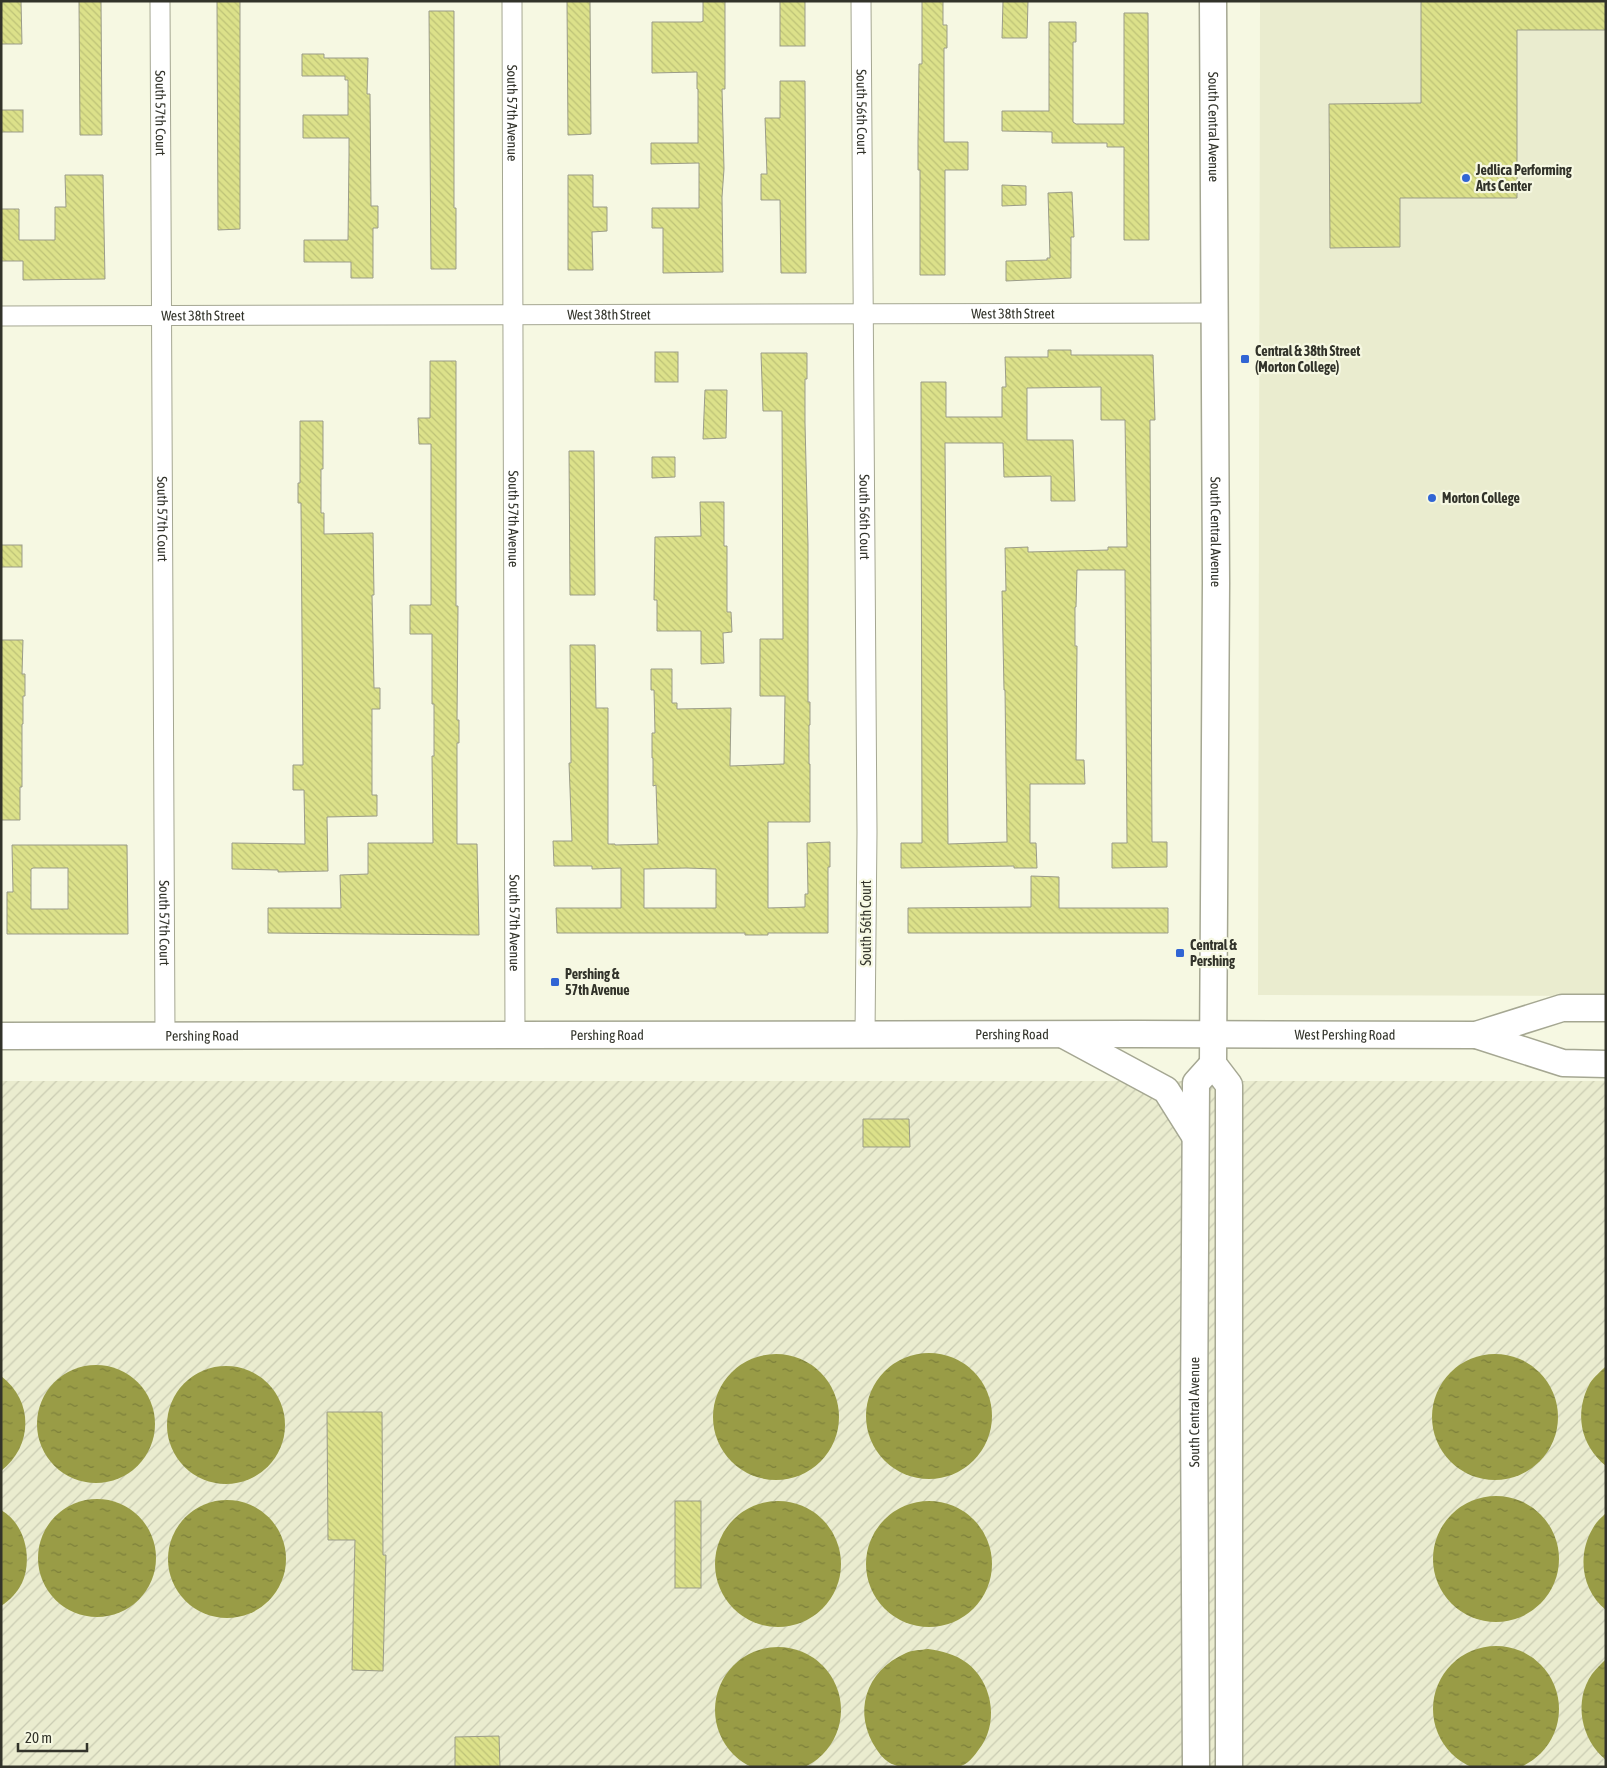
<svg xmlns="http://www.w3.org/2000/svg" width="1607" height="1768" viewBox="0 0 1607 1768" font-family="'Asap Condensed',sans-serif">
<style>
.built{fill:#eaeccf}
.industrial{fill:url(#industrial-furrows)}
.water{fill:url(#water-ripples)}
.building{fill:url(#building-back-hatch);stroke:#9b9c89;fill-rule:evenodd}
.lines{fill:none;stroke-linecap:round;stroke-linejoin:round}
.minor-casing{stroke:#a5a792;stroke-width:21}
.secondary-casing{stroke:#a5a792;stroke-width:29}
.minor{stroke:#fff;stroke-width:19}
.secondary{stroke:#fff;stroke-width:26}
.poi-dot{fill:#3165d4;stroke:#f6f8e2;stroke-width:2}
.labels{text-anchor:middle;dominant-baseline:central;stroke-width:4.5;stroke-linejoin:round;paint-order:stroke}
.street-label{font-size:14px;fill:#32332a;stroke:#f6f8e2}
.poi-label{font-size:14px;font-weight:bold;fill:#32332a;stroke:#f6f8e2;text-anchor:start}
</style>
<defs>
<pattern id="industrial-furrows" width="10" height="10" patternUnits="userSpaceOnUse" patternTransform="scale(1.25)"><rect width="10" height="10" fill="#eaeccf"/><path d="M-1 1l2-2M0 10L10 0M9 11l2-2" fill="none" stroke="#c9cbb2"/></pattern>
<pattern id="water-ripples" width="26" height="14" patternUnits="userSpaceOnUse" patternTransform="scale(1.25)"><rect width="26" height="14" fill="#999c46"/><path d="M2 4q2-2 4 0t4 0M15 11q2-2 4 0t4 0" fill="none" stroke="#7d803b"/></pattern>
<pattern id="building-back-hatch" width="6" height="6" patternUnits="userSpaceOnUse" patternTransform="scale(1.25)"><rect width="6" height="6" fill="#dce18a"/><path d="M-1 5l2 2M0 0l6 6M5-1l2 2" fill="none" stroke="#bdc277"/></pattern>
</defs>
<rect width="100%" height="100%" fill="#f6f8e2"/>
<path class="built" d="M1260,1H1606V996L1258,995Z"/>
<rect class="industrial" x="1" y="1081" width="1605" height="686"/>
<g class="water">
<circle cx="929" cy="1416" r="63"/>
<circle cx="776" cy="1417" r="63"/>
<circle cx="1495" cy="1417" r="63"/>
<circle cx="96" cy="1424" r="59"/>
<path d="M1606,1366V1466C1580,1445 1574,1412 1590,1383C1594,1377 1601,1371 1606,1366Z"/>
<circle cx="226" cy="1425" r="59"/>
<path d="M1,1376C34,1401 33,1446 1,1471Z"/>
<circle cx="1496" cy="1559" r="63"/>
<circle cx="97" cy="1558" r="59"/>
<circle cx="227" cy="1559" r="59"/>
<circle cx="778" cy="1564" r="63"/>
<circle cx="929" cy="1564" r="63"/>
<path d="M1,1510C25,1523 33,1559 22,1583C17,1593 10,1600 1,1606Z"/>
<path d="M1606,1513V1610C1581,1590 1577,1554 1593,1528C1596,1522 1601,1518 1606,1513Z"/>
<circle cx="1496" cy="1709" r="63"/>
<circle cx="778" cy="1710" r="63"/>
<path d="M928,1649C942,1651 955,1654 967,1663C991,1681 999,1719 982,1745C977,1752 970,1763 961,1766C955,1768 928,1767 919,1767C900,1767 889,1768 877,1750C852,1713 865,1671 906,1653C912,1650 921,1650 928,1649Z"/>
<path d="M1606,1659V1760C1581,1740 1573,1701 1592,1674C1596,1669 1601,1664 1606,1659Z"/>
</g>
<g class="building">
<path d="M1,1H21L22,44H1Z"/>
<path d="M79,1H101L102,135H80Z"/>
<path d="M217,1H240V229L218,230Z"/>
<path d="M567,1H590L591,134L568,135Z"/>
<path d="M703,1H725V89H722L724,169L722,197L723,272L663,273V228H652V208H699V163L651,164V143H698V89H697V72L652,73V22H701L703,21Z"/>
<rect x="780" y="1" width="25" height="45"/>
<path d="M922,1H943V25H947V48H944V142H968V170H945V275H920V170H918V141L919,64H922Z"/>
<path d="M1003,1H1028L1027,38H1002Z"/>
<path d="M1421,1H1606V30H1517V198H1400V247L1330,248L1329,104L1421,103Z"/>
<path d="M429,11H454V208H456V269H431Z"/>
<path d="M1124,13H1148L1149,240H1124V147H1107V143H1052V132L1002,131V111H1049V22H1076V42H1073V122L1076,124H1124Z"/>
<path d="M302,54H324V58H368L367,94H370L371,206H378V228H373V278H351V262H304V240H348L349,155V138H303V115H348V80H345V76H302Z"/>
<path d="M780,81H805L806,273H781L780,200H761V174H767L765,118H780Z"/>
<rect x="1" y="110" width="22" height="22"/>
<path d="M65,175H103L105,279L23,280V261H1V209H19V240H55V207H66Z"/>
<path d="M568,175H593V207H607V231L592,232L593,270H568Z"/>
<path d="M1002,185L1026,186V205L1002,206Z"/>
<path d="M1072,192L1074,237H1071V278L1006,281V261L1047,260V258H1050L1048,193Z"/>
<path d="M1048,350H1071V355H1153L1155,420H1150L1152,842H1167V867L1112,868V843H1127L1125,570H1077L1076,607H1075V646H1077L1076,760H1084L1085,784H1030V843H1036L1037,868H1014V866L901,868V843H922L921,382H946V417H1002V387H1006L1005,357H1048ZM1101,387V420H1125L1127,547H1108V550L1028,552V547L1005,548L1006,591H1002L1004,690H1005L1007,842L948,844L945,443H1003L1004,477L1051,476V501H1075L1073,440H1027V388Z"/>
<rect x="655" y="352" width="23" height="30"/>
<path d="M761,353H807V379H805V423L808,545V702H810V725H809V764H810V822H768V908L805,907V894H808L807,843L830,842V867H828V933H768V935H745V933H557L556,908H621V868L592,869V866H554L553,841H572L569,763H571L570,645H595L596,708H608V844H615V845L658,844L656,785L653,786V758H652V733H655L654,690H651V669H672V703H677V709L731,708L730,766L784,764L785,696H760V639H783L782,411H763ZM686,868L716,869V908H644V869Z"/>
<path d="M430,361H456V606H458L457,720H459V743H457V844H477L479,935L268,933V908H341L340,875L368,874V843H433L432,756H434V704H432V634H410V605H431V444H419L418,418H430Z"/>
<path d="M705,390H727L726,438L703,439Z"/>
<path d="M300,421H323V469H321V513H324V534L373,533L374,595H372L373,641L374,688H380V709H372V795H377V816L327,817L328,871L278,872V870L232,869V843L305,844L304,790H293V765H303L301,503H298V483H300Z"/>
<path d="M569,451H594L595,595H570Z"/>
<path d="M652,457H675V477L652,478Z"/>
<path d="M700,502H724V546H727V612H731L732,632L723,633L724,663L701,664V631H657V600H654L655,537L701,536Z"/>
<rect x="1" y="545" width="21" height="22"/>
<path d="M1,640H23L22,674H25V696H23V724H22V787H20V820H1Z"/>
<path d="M12,845H127L128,934H7V892H13ZM33,868H68V909H31V869Z"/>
<path d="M1031,876L1059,877V908H1168V933H908V908L1031,907Z"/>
<path d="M863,1119H909L910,1147H863Z"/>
<path d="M327,1412H382L383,1555H386L383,1671L352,1670L355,1540H328Z"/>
<rect x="675" y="1501" width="26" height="87"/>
<path d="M499,1736L500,1767H455V1737Z"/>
</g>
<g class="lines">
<defs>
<g id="minor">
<path id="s1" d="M160,1L165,1036"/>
<path id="s2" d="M512,1L515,1035"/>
<path id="s3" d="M861,1L867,832L865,1034"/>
<path id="s4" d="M1,316L1215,313"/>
</g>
<g id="secondary">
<path id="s5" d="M1213,1L1216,583L1213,1064L1229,1085V1767"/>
<path d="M1064,1035L1166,1090L1195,1136"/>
<path d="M1476,1035L1563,1063L1606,1064"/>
<path id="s6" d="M1,1036L1136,1034L1476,1035L1562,1008H1606"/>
<path id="s7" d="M1196,1767L1194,1411L1196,1083L1213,1064"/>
</g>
</defs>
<use href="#minor" class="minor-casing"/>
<use href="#secondary" class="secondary-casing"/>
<use href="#minor" class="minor"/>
<use href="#secondary" class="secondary"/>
</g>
<g class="poi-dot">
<circle cx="1466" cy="178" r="5"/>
<rect x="1240" y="354" width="10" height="10" rx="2.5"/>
<circle cx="1432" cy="498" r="5"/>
<rect x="1175" y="948" width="10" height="10" rx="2.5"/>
<rect x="550" y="977" width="10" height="10" rx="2.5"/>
</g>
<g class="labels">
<g class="street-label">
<text stroke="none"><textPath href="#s2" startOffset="112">South 57th Avenue</textPath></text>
<text stroke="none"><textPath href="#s3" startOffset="111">South 56th Court</textPath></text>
<text stroke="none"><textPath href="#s1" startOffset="112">South 57th Court</textPath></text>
<text stroke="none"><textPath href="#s5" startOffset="126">South Central Avenue</textPath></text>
<text stroke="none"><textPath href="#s4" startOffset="1012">West 38th Street</textPath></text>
<text stroke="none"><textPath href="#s4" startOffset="608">West 38th Street</textPath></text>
<text stroke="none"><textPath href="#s4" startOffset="202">West 38th Street</textPath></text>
<text stroke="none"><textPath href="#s2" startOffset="518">South 57th Avenue</textPath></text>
<text stroke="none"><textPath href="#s3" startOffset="516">South 56th Court</textPath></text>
<text stroke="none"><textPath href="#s1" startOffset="518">South 57th Court</textPath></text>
<text stroke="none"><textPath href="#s5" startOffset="531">South Central Avenue</textPath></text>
<text stroke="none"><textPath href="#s2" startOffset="922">South 57th Avenue</textPath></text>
<text transform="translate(866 923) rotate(-90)">South 56th Court</text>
<text stroke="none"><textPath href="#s1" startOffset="922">South 57th Court</textPath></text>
<text stroke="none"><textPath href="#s6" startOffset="1011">Pershing Road</textPath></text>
<text stroke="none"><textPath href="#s6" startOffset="1344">West Pershing Road</textPath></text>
<text stroke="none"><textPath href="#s6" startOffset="606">Pershing Road</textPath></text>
<text stroke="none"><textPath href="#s6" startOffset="201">Pershing Road</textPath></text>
<text stroke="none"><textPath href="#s7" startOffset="355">South Central Avenue</textPath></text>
</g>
<g class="poi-label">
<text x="1476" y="170">Jedlica Performing<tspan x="1476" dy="16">Arts Center</tspan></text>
<text x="1255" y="351">Central &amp; 38th Street<tspan x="1255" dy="16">(Morton College)</tspan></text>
<text x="1442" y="498">Morton College</text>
<text x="1190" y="945">Central &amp;<tspan x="1190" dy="16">Pershing</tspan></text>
<text x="565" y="974">Pershing &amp;<tspan x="565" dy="16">57th Avenue</tspan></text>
</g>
</g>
<rect width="1607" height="1768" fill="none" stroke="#32332a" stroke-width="5"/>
<path d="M18 1743v8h69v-8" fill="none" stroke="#32332a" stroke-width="2.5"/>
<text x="25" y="1743" font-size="15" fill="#32332a" stroke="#f6f8e2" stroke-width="4" paint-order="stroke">20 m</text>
</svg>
